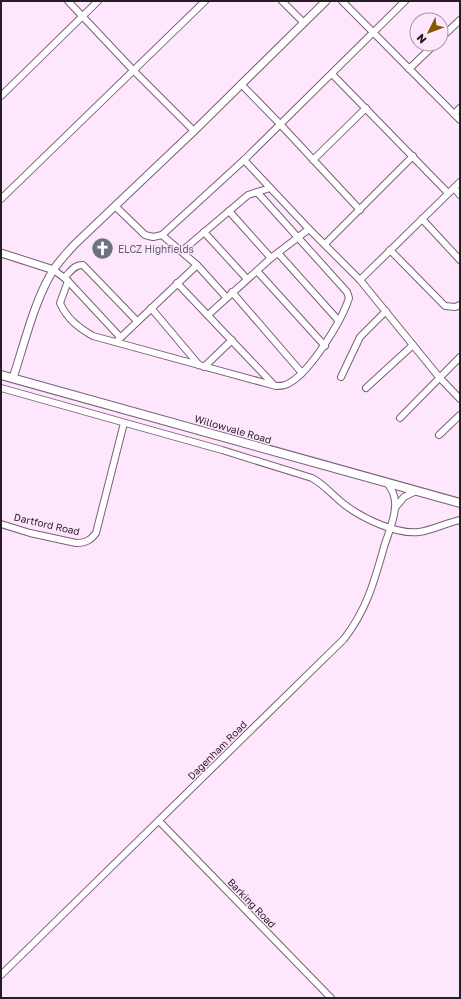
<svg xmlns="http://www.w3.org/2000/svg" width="461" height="999" viewBox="0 0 461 999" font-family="'Golos Text',sans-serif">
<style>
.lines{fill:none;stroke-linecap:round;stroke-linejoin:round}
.minor-casing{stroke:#796079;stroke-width:8}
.tertiary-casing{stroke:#796079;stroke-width:9}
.secondary-casing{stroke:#796079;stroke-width:10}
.minor{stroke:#fff;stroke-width:6}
.tertiary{stroke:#fff;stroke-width:7}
.secondary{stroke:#fff;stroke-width:8}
.labels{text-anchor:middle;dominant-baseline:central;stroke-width:3;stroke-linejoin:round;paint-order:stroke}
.worship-label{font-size:10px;fill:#5b616d;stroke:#fee6fd;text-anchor:start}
.street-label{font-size:10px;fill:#271d27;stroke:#fee6fd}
</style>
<rect width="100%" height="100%" fill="#fee6fd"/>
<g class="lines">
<defs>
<g id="minor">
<path d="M68,1L133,70L194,131"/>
<path d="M282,1L304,23"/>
<path d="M342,1L460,120"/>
<path d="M441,38L460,20"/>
<path d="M409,69L435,44"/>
<path d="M332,74L448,193"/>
<path d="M241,84L280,124L360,210"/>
<path d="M1,96L98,1"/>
<path d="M454,114L460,108"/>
<path d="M244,160L309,229L360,280L439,377L460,399"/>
<path d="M313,160L366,108"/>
<path d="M454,188L460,195"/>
<path d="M1,199L205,1"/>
<path d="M115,206L145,235L153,237L162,235L244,160L405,1"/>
<path d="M229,211L271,258"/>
<path d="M422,219L460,260"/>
<path d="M204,232L247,279"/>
<path d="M162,235L197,265L226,297"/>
<path d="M325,244L413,156"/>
<path d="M390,250L445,306L455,307L460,305"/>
<path d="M182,251L248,195L270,188"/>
<path d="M278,253L338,320"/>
<path d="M54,270L68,281L120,337"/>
<path d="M257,271L325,346"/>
<path d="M65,277C70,272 75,264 83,265L137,321"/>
<path d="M360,280L460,182"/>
<path d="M68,281L60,303C67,319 79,328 93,336L276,386C279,386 282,386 285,385C308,377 342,320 349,298L347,292L257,192"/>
<path d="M177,283L274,385"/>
<path d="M232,292L302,373"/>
<path d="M151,308L199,365"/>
<path d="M208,315L271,258L309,229"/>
<path d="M116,342L197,265"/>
<path d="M204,367L232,340"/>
<path d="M341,377L360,337L386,311"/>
<path d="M1,388L222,450L312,478C325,485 333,496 345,505C362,518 397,535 419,532C433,530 446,523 460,520"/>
<path d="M366,388L413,345"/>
<path d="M400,418L460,357"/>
<path d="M439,435L460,415"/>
<path d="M395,508L404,497L416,491"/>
<path d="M1,524L30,533L76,543C85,543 90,541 96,533L124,423"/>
<path d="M159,821L331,998"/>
<path d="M1,975L344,639C367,609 374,582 384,547C388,534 394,521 395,508C396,498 393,490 387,483"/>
</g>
<g id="tertiary">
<path d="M1,253L54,270"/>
<path d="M13,378C24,345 35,298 54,269C60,260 67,253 74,245L194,131L326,1"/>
</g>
<path id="secondary" d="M1,375L460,503"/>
</defs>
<use href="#minor" class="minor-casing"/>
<use href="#tertiary" class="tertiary-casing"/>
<use href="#secondary" class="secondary-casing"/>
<use href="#minor" class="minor"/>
<use href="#tertiary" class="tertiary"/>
<use href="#secondary" class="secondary"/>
</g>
<defs>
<symbol id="church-disc" viewBox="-11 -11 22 22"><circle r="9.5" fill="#6b7280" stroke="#fee6fd"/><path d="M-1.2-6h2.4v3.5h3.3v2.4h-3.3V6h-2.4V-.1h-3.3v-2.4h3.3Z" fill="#fff"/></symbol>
</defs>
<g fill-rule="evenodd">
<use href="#church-disc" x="90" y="236" width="25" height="25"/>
</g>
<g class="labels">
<g class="worship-label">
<text x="118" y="249">ELCZ Highfields</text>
</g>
<g class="street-label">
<text transform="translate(233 429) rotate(16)">Willowvale Road</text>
<text transform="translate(47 524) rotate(13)">Dartford Road</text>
<text transform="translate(217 750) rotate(-45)">Dagenham Road</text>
<text transform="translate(252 903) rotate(46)">Barking Road</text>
</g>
</g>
<rect width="461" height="999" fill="none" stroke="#271d27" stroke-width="4"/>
<g transform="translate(429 32) rotate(228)"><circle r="19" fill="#fee6fd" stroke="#a896a7"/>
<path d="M0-3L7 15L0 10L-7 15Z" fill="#895500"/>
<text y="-6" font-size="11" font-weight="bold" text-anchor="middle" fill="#271d27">N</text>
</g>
</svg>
